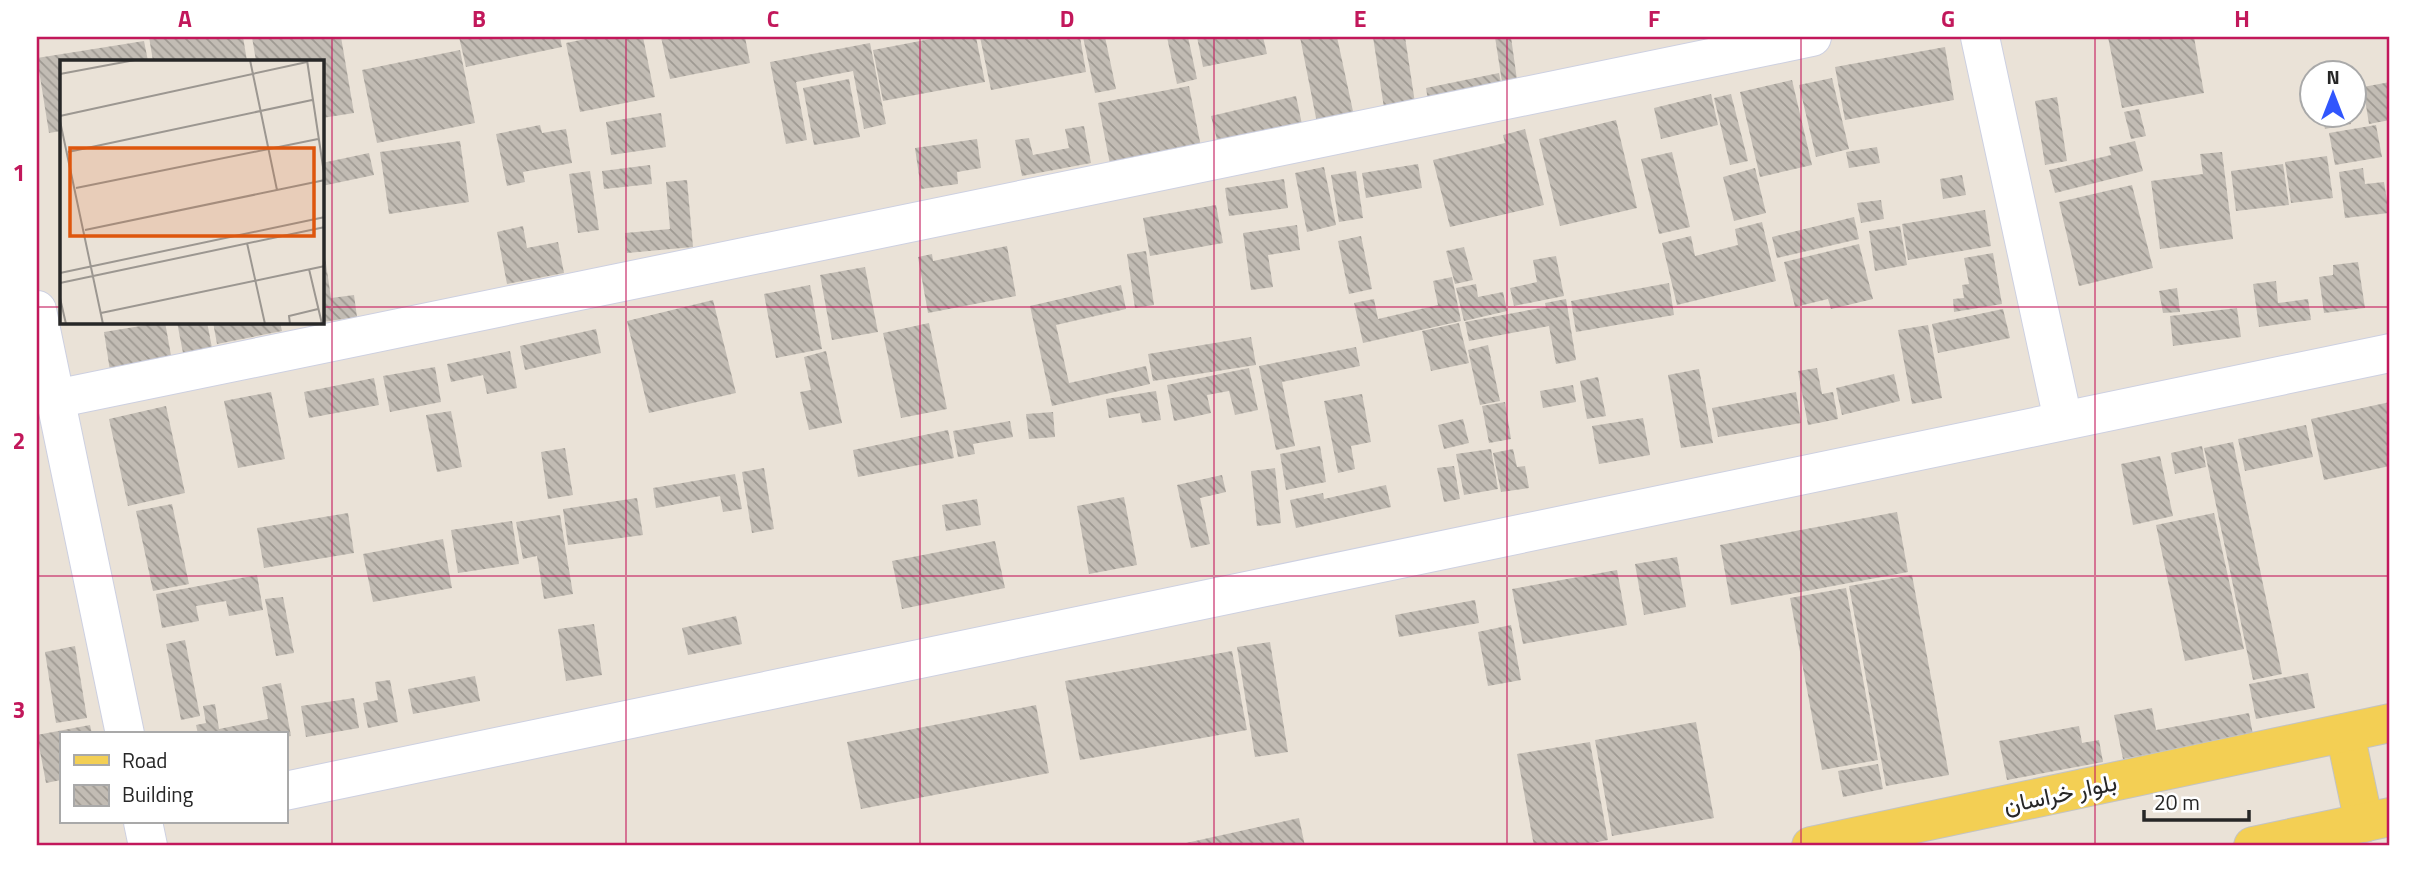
<svg xmlns="http://www.w3.org/2000/svg" width="2427" height="883" viewBox="0 0 2427 883" font-family="'Titillium Web',Vazirmatn,sans-serif">
<style>
.building{fill:url(#building-back-hatch)}
.lines{fill:none;stroke-linecap:round;stroke-linejoin:round}
.minor-casing{stroke:#cdd0e1;stroke-width:40}
.major-casing{stroke:#c3c3c3;stroke-width:40}
.minor{stroke:#fff;stroke-width:38}
.major{stroke:#f3cf54;stroke-width:38}
.grid{fill:none;stroke:#c2185b;stroke-width:2;stroke-opacity:0.55}
.labels{text-anchor:middle;dominant-baseline:central;stroke-width:6;stroke-linejoin:round;paint-order:stroke}
.street-label{font-size:24px;fill:#272727;stroke:#fff}
.inset-road{fill:none;stroke:#9c9791;stroke-width:2}
.view{fill:#de560d;fill-opacity:0.15;stroke:#de560d;stroke-width:3.5}
.inset-edge{fill:none;stroke:#272727;stroke-width:3.5}
.neatline{fill:none;stroke:#c2185b;stroke-width:2.5}
.grid-label{font-size:23px;text-anchor:middle;font-weight:bold;fill:#c2185b}
</style>
<defs>
<pattern id="building-back-hatch" width="6" height="6" patternUnits="userSpaceOnUse" patternTransform="scale(1.75)"><rect width="6" height="6" fill="#c2bcb4"/><path d="M-1 5l2 2M0 0l6 6M5-1l2 2" fill="none" stroke="#9e9992"/></pattern>
</defs>
<rect width="100%" height="100%" fill="#eae2d7"/>
<g class="building">
<path d="M149,37H243L247,61H153Z"/>
<path d="M252,37H341L354,113L322,118V61H256Z"/>
<path d="M459,37H560L562,47L466,67Z"/>
<path d="M595,37H643L655,97L580,112L566,43Z"/>
<path d="M661,37H745L750,63L670,79Z"/>
<path d="M941,37H976L985,82L883,101L873,50Z"/>
<path d="M980,37H1080L1086,72L991,90Z"/>
<path d="M1083,37H1105L1116,89L1095,93Z"/>
<path d="M1167,37H1188L1197,79L1177,84Z"/>
<path d="M1197,37H1263L1267,54L1203,67Z"/>
<path d="M1300,37H1337L1354,116L1317,123Z"/>
<path d="M1373,37H1405L1415,103L1384,108Z"/>
<path d="M1495,37H1511L1517,80L1502,82Z"/>
<path d="M2108,37H2194L2204,93L2122,108Z"/>
<path d="M144,41L148,61H61V131L49,133L37,58Z"/>
<path d="M870,43L886,124L864,129L853,71L796,82L807,140L786,144L770,62Z"/>
<path d="M1945,47L1954,100L1845,120L1835,67Z"/>
<path d="M460,50L475,123L377,143L362,70Z"/>
<path d="M1499,73L1503,92L1429,107L1426,88Z"/>
<path d="M1832,78L1849,149L1816,157L1799,85Z"/>
<path d="M849,79L860,137L814,145L803,88Z"/>
<path d="M1792,80L1812,165L1760,177L1740,92Z"/>
<path d="M2390,82V120L2369,124L2363,87Z"/>
<path d="M1189,86L1201,147L1110,164L1098,103Z"/>
<path d="M1711,94L1718,125L1661,139L1654,108Z"/>
<path d="M1731,94L1748,161L1730,165L1714,98Z"/>
<path d="M1296,96L1303,129L1219,148L1211,116Z"/>
<path d="M2057,97L2067,161L2045,165L2035,101Z"/>
<path d="M2139,109L2146,136L2131,139L2124,112Z"/>
<path d="M661,113L666,147L611,155L606,122Z"/>
<path d="M2322,116H2350L2351,124L2325,129Z"/>
<path d="M1616,120L1637,208L1560,226L1539,139Z"/>
<path d="M540,125L542,133L566,129L572,163L523,172L525,182L507,186L496,134Z"/>
<path d="M2376,125L2382,157L2335,165L2329,133Z"/>
<path d="M1084,126L1091,163L1022,176L1015,140L1029,138L1033,155L1069,148L1065,129Z"/>
<path d="M1525,129L1544,205L1450,227L1433,160L1505,143L1503,135Z"/>
<path d="M977,139L981,168L957,172L958,184L921,189L915,148Z"/>
<path d="M460,141L469,202L389,214L380,152Z"/>
<path d="M2135,141L2143,171L2055,193L2049,170L2111,155L2109,147Z"/>
<path d="M1877,147L1880,163L1849,168L1846,152Z"/>
<path d="M1672,152L1690,227L1659,234L1641,159Z"/>
<path d="M2222,152L2233,239L2160,249L2151,181L2203,174L2200,154Z"/>
<path d="M369,153L374,175L322,186V163Z"/>
<path d="M2327,156L2333,198L2291,203L2285,162Z"/>
<path d="M1418,164L1422,188L1366,198L1362,173Z"/>
<path d="M2283,164L2289,205L2236,211L2231,171Z"/>
<path d="M650,165L652,184L604,189L602,171Z"/>
<path d="M1324,167L1336,225L1307,232L1295,173Z"/>
<path d="M1755,168L1766,213L1734,221L1723,177Z"/>
<path d="M2363,168L2365,184L2384,182L2389,213L2345,218L2339,172Z"/>
<path d="M590,171L599,230L578,233L569,174Z"/>
<path d="M1356,171L1363,218L1339,222L1331,175Z"/>
<path d="M1962,175L1966,195L1943,199L1940,179Z"/>
<path d="M1284,179L1288,208L1229,216L1225,188Z"/>
<path d="M687,180L693,247L627,253L625,233L670,229L666,182Z"/>
<path d="M2132,185L2153,268L2079,286L2059,202Z"/>
<path d="M1881,200L1884,219L1861,223L1857,203Z"/>
<path d="M1216,205L1223,243L1150,256L1143,218Z"/>
<path d="M1985,210L1991,246L1908,260L1902,224Z"/>
<path d="M1854,217L1859,239L1777,258L1772,237Z"/>
<path d="M1762,222L1776,281L1677,305L1662,243L1691,236L1695,256L1738,245L1735,229Z"/>
<path d="M1297,225L1300,250L1268,255L1273,287L1251,290L1243,233Z"/>
<path d="M523,226L527,248L558,242L564,273L507,284L497,232Z"/>
<path d="M1900,226L1907,265L1875,271L1869,231Z"/>
<path d="M1361,236L1372,289L1349,294L1338,241Z"/>
<path d="M1859,244L1873,299L1831,309L1828,299L1795,307L1784,262Z"/>
<path d="M1007,246L1016,296L928,313L918,257L932,254L933,261Z"/>
<path d="M1464,247L1473,280L1455,284L1446,251Z"/>
<path d="M1146,251L1154,305L1135,308L1127,254Z"/>
<path d="M1993,253L2002,304L1954,312L1953,299L1964,298L1962,285L1969,284L1964,258Z"/>
<path d="M1556,256L1564,296L1514,306L1510,288L1537,282L1533,260Z"/>
<path d="M325,257L331,298L354,295L357,317L322,322V258Z"/>
<path d="M2358,262L2365,308L2324,313L2319,277L2333,275V265Z"/>
<path d="M865,267L878,332L832,340L820,275Z"/>
<path d="M1452,277L1461,321L1363,343L1354,303L1374,299L1378,319L1438,305L1433,281Z"/>
<path d="M2276,281L2278,303L2308,299L2311,320L2259,327L2253,284Z"/>
<path d="M1669,283L1674,315L1576,332L1571,301Z"/>
<path d="M1476,284L1478,297L1503,292L1507,311L1464,321L1456,288Z"/>
<path d="M810,285L822,349L776,358L764,294Z"/>
<path d="M1121,285L1126,309L1056,325L1069,383L1146,366L1150,384L1052,406L1030,306Z"/>
<path d="M2177,288L2180,312L2163,313L2159,291Z"/>
<path d="M1566,299L1576,360L1556,364L1549,326L1469,341L1465,322L1546,307L1545,303Z"/>
<path d="M713,300L736,393L649,413L627,321Z"/>
<path d="M2237,308L2241,337L2173,346L2170,316Z"/>
<path d="M2003,309L2010,338L1938,353L1932,324Z"/>
<path d="M165,322L172,361L110,371L104,332Z"/>
<path d="M177,322H207L212,348L183,353Z"/>
<path d="M213,322H280L282,331L217,344Z"/>
<path d="M929,323L947,409L901,418L883,333Z"/>
<path d="M1459,323L1469,363L1431,371L1422,331Z"/>
<path d="M1928,325L1942,398L1912,404L1898,330Z"/>
<path d="M596,329L601,353L525,370L520,346Z"/>
<path d="M1251,337L1256,365L1153,381L1148,354Z"/>
<path d="M1488,345L1500,401L1480,405L1468,350Z"/>
<path d="M1356,347L1360,366L1282,382L1295,446L1276,450L1259,366Z"/>
<path d="M510,351L517,388L487,394L483,375L451,382L447,364Z"/>
<path d="M826,351L842,423L809,430L800,392L811,390L804,357Z"/>
<path d="M435,367L441,402L390,412L383,376Z"/>
<path d="M1249,368L1258,410L1235,415L1229,391L1207,395L1211,413L1174,421L1167,385Z"/>
<path d="M1817,368L1822,394L1833,392L1838,419L1808,425L1798,371Z"/>
<path d="M1699,369L1713,443L1681,448L1668,375Z"/>
<path d="M1894,374L1900,401L1842,415L1836,388Z"/>
<path d="M1598,377L1606,416L1587,419L1580,381Z"/>
<path d="M374,378L379,405L309,418L304,392Z"/>
<path d="M1573,385L1576,402L1543,408L1540,391Z"/>
<path d="M1156,391L1161,420L1142,423L1140,413L1109,418L1106,399Z"/>
<path d="M271,392L285,459L238,468L224,401Z"/>
<path d="M1796,392L1801,423L1718,437L1712,408Z"/>
<path d="M1362,394L1371,442L1351,446L1355,469L1338,473L1324,401Z"/>
<path d="M1505,402L1511,439L1489,443L1482,406Z"/>
<path d="M2390,402V466L2324,480L2311,419Z"/>
<path d="M166,406L185,493L128,506L109,419Z"/>
<path d="M451,411L462,467L437,472L426,415Z"/>
<path d="M1053,412L1055,437L1029,439L1026,414Z"/>
<path d="M1643,418L1650,455L1599,464L1592,426Z"/>
<path d="M1463,419L1469,443L1444,449L1438,425Z"/>
<path d="M1010,421L1013,437L973,444L975,454L958,457L953,431Z"/>
<path d="M2306,425L2313,457L2245,471L2238,439Z"/>
<path d="M948,430L954,458L858,477L853,450Z"/>
<path d="M2233,442L2282,674L2253,680L2204,448Z"/>
<path d="M1320,446L1326,482L1286,490L1280,454Z"/>
<path d="M2202,446L2206,467L2175,474L2171,453Z"/>
<path d="M565,448L573,495L548,499L541,452Z"/>
<path d="M1491,449L1498,489L1464,495L1456,454Z"/>
<path d="M1513,449L1517,467L1525,466L1529,488L1501,492L1493,453Z"/>
<path d="M2160,456L2173,516L2133,525L2121,464Z"/>
<path d="M1454,466L1460,499L1444,502L1437,468Z"/>
<path d="M764,468L774,529L752,533L742,472Z"/>
<path d="M1275,468L1281,523L1257,526L1251,471Z"/>
<path d="M735,474L742,509L723,512L720,496L656,508L653,488Z"/>
<path d="M1222,475L1226,492L1200,498L1210,544L1191,548L1177,485Z"/>
<path d="M1386,485L1391,507L1296,528L1290,500L1323,493L1324,499Z"/>
<path d="M1124,497L1137,565L1089,574L1077,506Z"/>
<path d="M637,498L643,535L568,545L563,509Z"/>
<path d="M977,499L981,525L946,531L942,505Z"/>
<path d="M172,504L189,584L153,591L136,511Z"/>
<path d="M1897,512L1908,572L1731,605L1720,545Z"/>
<path d="M348,513L354,553L264,568L257,528Z"/>
<path d="M2214,513L2244,649L2185,661L2156,525Z"/>
<path d="M560,515L573,594L544,599L537,556L523,559L516,522Z"/>
<path d="M512,521L519,564L458,573L451,530Z"/>
<path d="M443,539L452,588L373,602L363,554Z"/>
<path d="M995,541L1005,588L902,609L892,561Z"/>
<path d="M1677,557L1686,607L1644,615L1635,564Z"/>
<path d="M1617,570L1627,625L1523,644L1512,589Z"/>
<path d="M257,575L263,610L229,616L226,601L196,606L199,621L162,628L156,594Z"/>
<path d="M1912,575L1949,775L1886,786L1849,586Z"/>
<path d="M1846,588L1878,760L1822,770L1790,598Z"/>
<path d="M283,597L294,653L276,656L265,599Z"/>
<path d="M1475,600L1479,623L1399,637L1395,615Z"/>
<path d="M736,616L742,644L688,655L682,628Z"/>
<path d="M594,624L602,675L566,681L558,629Z"/>
<path d="M1511,625L1521,680L1488,686L1478,632Z"/>
<path d="M185,640L200,716L181,720L166,644Z"/>
<path d="M1270,642L1288,752L1255,757L1237,647Z"/>
<path d="M75,646L87,718L56,723L45,652Z"/>
<path d="M1232,651L1247,730L1080,760L1065,681Z"/>
<path d="M2308,673L2315,708L2256,719L2249,684Z"/>
<path d="M475,676L480,701L413,714L408,689Z"/>
<path d="M390,680L398,722L368,728L363,703L378,700L375,682Z"/>
<path d="M281,683L291,736L285,737V734H198L196,725L206,723L203,706L215,704L219,729L268,719L262,687Z"/>
<path d="M354,698L359,728L306,737L301,706Z"/>
<path d="M1036,705L1049,773L861,809L847,742Z"/>
<path d="M2152,708L2156,730L2249,713L2253,735L2123,759L2114,715Z"/>
<path d="M1696,722L1714,818L1612,836L1595,740Z"/>
<path d="M90,725L92,734H61V780L46,783L37,735Z"/>
<path d="M2079,726L2082,743L2099,740L2103,762L2007,780L1999,741Z"/>
<path d="M1590,742L1608,840L1577,846H1534L1517,754Z"/>
<path d="M1878,764L1883,789L1843,797L1838,771Z"/>
<path d="M1299,818L1305,846H1177V845Z"/>
</g>
<g class="lines">
<defs>
<g id="minor">
<path d="M1980,37L2063,420"/>
<path d="M37,310L125,734"/>
<path d="M55,399L1812,37"/>
<path d="M285,791L2390,353"/>
<path d="M143,822L148,846"/>
</g>
<g id="major">
<path d="M2345,733L2364,823"/>
<path d="M1811,846L2390,723"/>
<path d="M2253,846L2390,817"/>
</g>
</defs>
<use href="#minor" class="minor-casing"/>
<use href="#major" class="major-casing"/>
<use href="#minor" class="minor"/>
<use href="#major" class="major"/>
</g>
<path class="grid" d="M332,37V846M626,37V846M920,37V846M1214,37V846M1507,37V846M1801,37V846M2095,37V846M37,307H61M322,307H2390M37,576H2390"/>
<g class="labels">
<g class="street-label">
<text transform="translate(2060 793) rotate(-12)">بلوار خراسان</text>
</g>
</g>
<g transform="translate(60 60)">
<rect width="264" height="264" fill="#eae2d7"/>
<path class="inset-road" d="M190,0L217,130M247,0L265,120M0,14L75,0M0,56L247,2M0,61L43,264M8,92L252,40M16,128L258,79M25,170L265,120M187,183L205,264M249,209L262,264M0,213L265,157M0,223L265,167M0,238L6,264M41,253L265,206M230,264L229,256L258,249"/>
<path class="view" d="M10,88H254V176H10Z"/>
<rect width="264" height="264" class="inset-edge"/>
</g>
<rect width="2427" height="883" fill="none" stroke="#ffffff" stroke-width="77"/>
<rect x="60" y="732" width="228" height="91" fill="#ffffff" stroke="#a9a9a9" stroke-width="2"/>
<rect x="74" y="755" width="35" height="10" fill="#f3cf54" stroke="#a9a9a9" stroke-width="2"/>
<text x="122" y="768" font-size="21" fill="#272727">Road</text>
<rect x="74" y="785" width="35" height="21" fill="url(#building-back-hatch)" stroke="#a9a9a9" stroke-width="2"/>
<text x="122" y="802" font-size="21" fill="#272727">Building</text>
<g transform="translate(2333 94)"><circle r="33" fill="#ffffff" stroke="#a9a9a9" stroke-width="2"/>
<path d="M0-5L12 26L0 18L-12 26Z" fill="#3156fd"/>
<text y="-10" font-size="19" font-weight="bold" text-anchor="middle" fill="#272727">N</text>
</g>
<path d="M2144 810v10h105v-10" fill="none" stroke="#272727" stroke-width="3.5"/>
<text x="2154" y="810" font-size="21" fill="#272727" stroke="#ffffff" stroke-width="5" paint-order="stroke">20 m</text>
<rect x="38" y="38" width="2350" height="806" class="neatline"/>
<g class="grid-label">
<text x="185" y="27">A</text>
<text x="479" y="27">B</text>
<text x="773" y="27">C</text>
<text x="1067" y="27">D</text>
<text x="1360" y="27">E</text>
<text x="1654" y="27">F</text>
<text x="1948" y="27">G</text>
<text x="2242" y="27">H</text>
<text x="19" y="181">1</text>
<text x="19" y="449">2</text>
<text x="19" y="718">3</text>
</g>
</svg>
